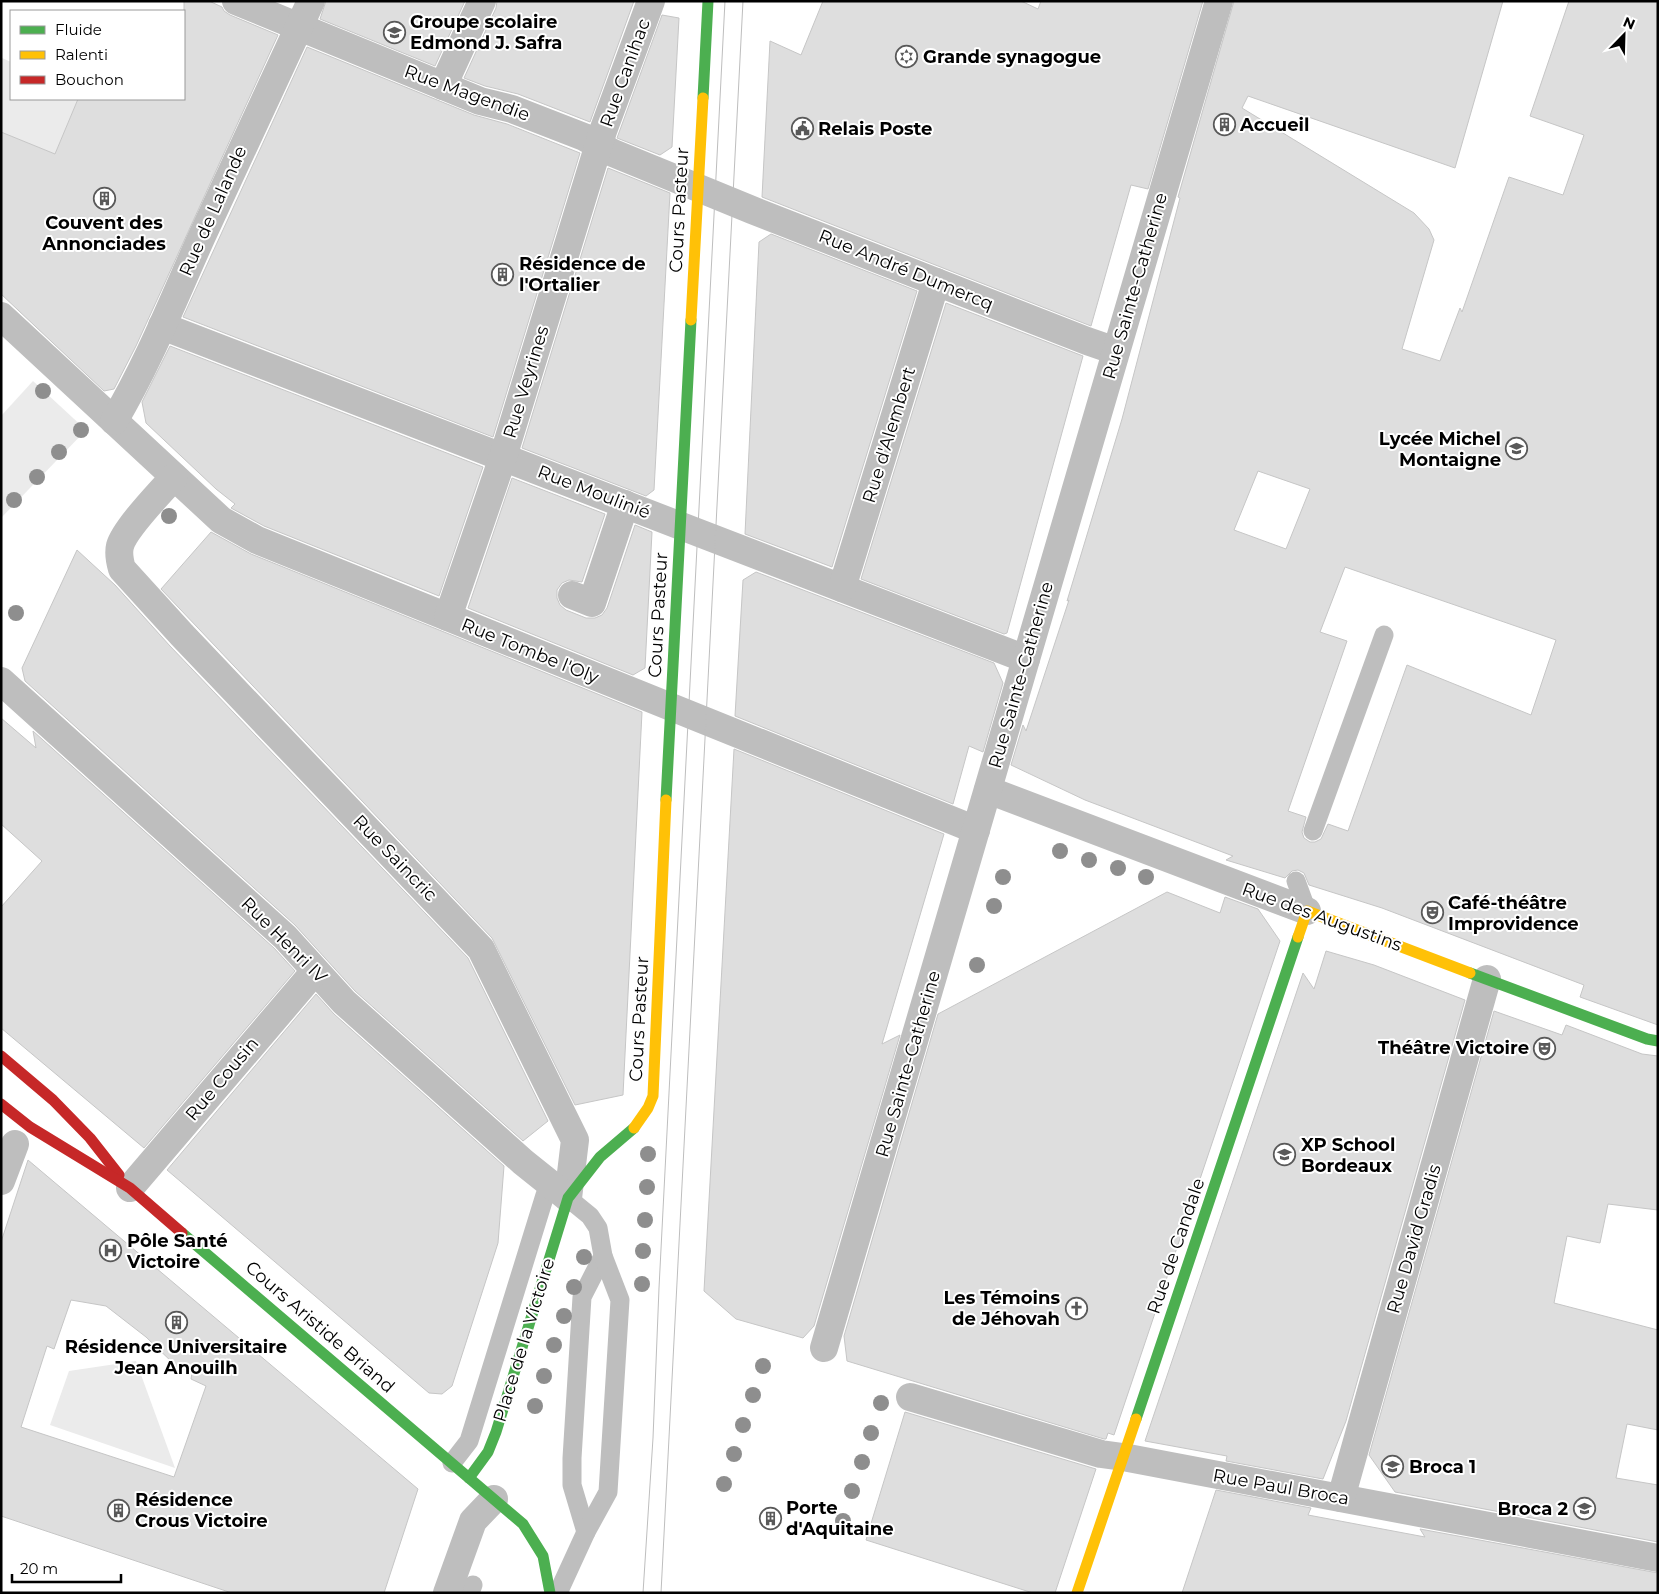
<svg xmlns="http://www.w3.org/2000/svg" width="1659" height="1594" viewBox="0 0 1659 1594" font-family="Montserrat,sans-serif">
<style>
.green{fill:#ebebeb}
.building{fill:#dedede;stroke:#c6c6c6;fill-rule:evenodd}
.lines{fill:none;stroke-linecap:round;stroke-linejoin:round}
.lane{stroke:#bebebe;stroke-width:19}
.street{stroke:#bebebe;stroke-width:28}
.fast{stroke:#4caf50;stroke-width:11}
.slow{stroke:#ffc107;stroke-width:11}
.jam{stroke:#c62828;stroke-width:11}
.tram{stroke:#bebebe;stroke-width:1}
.tree{fill:#8e8e8e}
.labels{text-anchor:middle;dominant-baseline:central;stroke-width:4;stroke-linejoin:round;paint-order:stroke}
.poi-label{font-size:18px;font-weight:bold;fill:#000;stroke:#fff;text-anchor:start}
.street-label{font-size:18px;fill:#000;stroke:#fff}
</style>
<rect width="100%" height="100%" fill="#fff"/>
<g class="green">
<path d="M2,58L11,62V99H78L55,154L1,132Z"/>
<path d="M33,381L86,430L1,518V416Z"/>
<path d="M136,1361L175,1468L50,1425L69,1371Z"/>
</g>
<g class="building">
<path d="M184,1H209L222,7L224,11L230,15L278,35L136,346L114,389L104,391L1,294V132L55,154L78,99H184Z"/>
<path d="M326,1H465L435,66L320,19Z"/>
<path d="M497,1H634L590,122L518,94L485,86L464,78L496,8Z"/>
<path d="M823,1H1021L1038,9L1041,1H1203L1148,189L1131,185L1091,326L762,197L770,41L801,55Z"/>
<path d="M1234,1H1503L1455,168L1248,96L1242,108L1414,213L1429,229L1434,240L1402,349L1440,361L1460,308L1462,312L1509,177L1563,195L1584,135L1530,116L1569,1H1658V1025L1580,997L1584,985L1382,908L1309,885L1304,873L1298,870L1292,871L1285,878L1226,860L1233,856L1085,800L1011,765L1023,725L1026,731L1069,600L1067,601L1122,419L1180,198L1178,197ZM1258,471L1310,489L1286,549L1234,530ZM1345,567L1556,640L1531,715L1407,665L1348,831L1328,824L1321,839L1315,842H1310L1304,838L1302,832L1306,817L1288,811L1347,641L1320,632Z"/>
<path d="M662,15L679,18L672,147L660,155L617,138Z"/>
<path d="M307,47L474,115L507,124L580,153L493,437L183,317Z"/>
<path d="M608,168L670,193L654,490L646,496L522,448Z"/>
<path d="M771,234L917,291L832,567L745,534L759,242Z"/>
<path d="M946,303L1083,356L1007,633L1004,634L861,579Z"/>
<path d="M170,346L483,467L439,596L264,526L231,508L235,504L216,489L146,423L142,402Z"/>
<path d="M512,478L605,514L582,582L569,580L562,583L557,590V598L560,605L566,610L586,618H595L602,615L607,608L635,525L652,532L645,668L633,675L468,608Z"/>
<path d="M211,532L251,554L642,712L623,1095L575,1105L492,938L161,589Z"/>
<path d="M77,550L115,585L170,646L468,958L548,1121L523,1141L355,991L295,925L25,681L22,668Z"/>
<path d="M756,572L994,663L1003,683L983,752L969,746L953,804L735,716L743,580Z"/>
<path d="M1,718L36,748L33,731L274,948L295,971L144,1148L1,1028V907L42,861L1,824Z"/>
<path d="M734,749L944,834L882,1044L900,1035L814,1326L803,1338L736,1319L704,1291Z"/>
<path d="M1167,892L1220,913L1225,897L1258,909L1280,941L1114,1435L1108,1433L1106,1439H1104L847,1361L844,1336L938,1014Z"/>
<path d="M1326,951L1374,965L1465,1000L1346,1421L1323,1479L1226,1461L1227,1456L1145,1441L1303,973L1314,989Z"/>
<path d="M316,994L334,1014L504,1166L498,1243L452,1386L442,1394L429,1393L167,1170Z"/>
<path d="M1494,1011L1562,1035L1566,1025L1642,1054L1658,1056V1210L1608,1204L1600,1243L1567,1236L1554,1303L1658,1330V1430L1627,1424L1616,1478L1658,1485V1542L1395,1492L1369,1455Z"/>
<path d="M28,1160L418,1489L384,1593H232L1,1516V1242ZM71,1300L106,1306L146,1337L177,1367L192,1373L191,1379L206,1386L174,1477L21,1427L47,1346L54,1349Z"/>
<path d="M905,1412L1096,1469L1055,1593H1033L866,1540Z"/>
<path d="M1216,1490L1311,1508L1308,1515L1425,1537L1420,1529L1658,1573V1593H1182Z"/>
</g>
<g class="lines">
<g class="lane">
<path d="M1313,831L1384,635"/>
<path d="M1296,881L1307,911"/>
<path d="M452,1463L469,1441L545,1195L552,1186"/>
<path d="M586,1532L572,1485V1458L582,1297L603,1256"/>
<path d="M470,1593L473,1585"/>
<path d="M558,1593L586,1532L608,1492L620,1300L603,1256L598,1228L590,1216L568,1198"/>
</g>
<g class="street">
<path d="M236,1L480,101L512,109L584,137L613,153L752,210L1087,341L1116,351"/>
<path d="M443,86L482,1"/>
<path d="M1,316L221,520L257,540L976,830"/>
<path d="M162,326L1026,659"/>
<path d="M114,421C149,362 174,298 202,236C238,157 275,80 311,1"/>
<path d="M174,477C161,491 124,530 120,546C118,554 120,562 122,569L182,635L481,949L575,1140L568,1198"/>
<path d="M842,588L936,282"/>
<path d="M572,595L592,603L625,504"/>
<path d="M448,617L503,457L603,131L651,1"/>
<path d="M1,681L285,937L344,1002L523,1162L568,1198"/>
<path d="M988,790L1307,911"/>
<path d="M1,1181L15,1144"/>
<path d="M130,1188L315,971"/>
<path d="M824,1348L1219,1"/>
<path d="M910,1397L1101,1454L1123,1457L1658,1558"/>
<path d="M1341,1498L1487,979"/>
<path d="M447,1593L473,1521L494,1499"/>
</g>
<g class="fast">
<path d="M703,98L708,1"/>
<path d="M666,800L691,320"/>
<path d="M1470,973L1647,1039L1658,1041"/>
<path d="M182,1233L523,1524L543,1556L550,1593"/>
<path d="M1136,1419L1298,937"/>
<path d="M469,1478L488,1452L496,1432L568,1198L600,1157L634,1128"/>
</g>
<g class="slow">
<path d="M691,320L703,98"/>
<path d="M1298,937L1307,911L1470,973"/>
<path d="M634,1128L648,1108L653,1096L666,800"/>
<path d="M1077,1593L1136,1419"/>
</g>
<g class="jam">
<path d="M1,1056L53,1100L90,1138L119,1175"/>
<path d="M1,1104L30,1127L130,1188L182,1233"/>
</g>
<g class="tram">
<path d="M643,1593L653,1438L659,1288L725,1"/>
<path d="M661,1593L743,1"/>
</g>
</g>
<g class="tree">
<circle cx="43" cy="391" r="8"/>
<circle cx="81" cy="430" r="8"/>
<circle cx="59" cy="452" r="8"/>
<circle cx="37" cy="477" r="8"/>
<circle cx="14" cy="500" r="8"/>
<circle cx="169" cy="516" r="8"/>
<circle cx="16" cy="613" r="8"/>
<circle cx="1060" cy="851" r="8"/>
<circle cx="1089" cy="860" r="8"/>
<circle cx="1118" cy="868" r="8"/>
<circle cx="1003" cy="877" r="8"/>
<circle cx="1146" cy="877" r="8"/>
<circle cx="994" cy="906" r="8"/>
<circle cx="977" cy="965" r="8"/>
<circle cx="648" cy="1154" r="8"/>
<circle cx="647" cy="1187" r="8"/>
<circle cx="645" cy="1220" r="8"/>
<circle cx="643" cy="1251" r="8"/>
<circle cx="584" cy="1257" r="8"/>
<circle cx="642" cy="1284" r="8"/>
<circle cx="574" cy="1287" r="8"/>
<circle cx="564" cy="1316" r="8"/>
<circle cx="554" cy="1345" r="8"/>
<circle cx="763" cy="1366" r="8"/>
<circle cx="544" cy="1376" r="8"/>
<circle cx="753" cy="1395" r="8"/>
<circle cx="881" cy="1403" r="8"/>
<circle cx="535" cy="1406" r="8"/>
<circle cx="743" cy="1425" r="8"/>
<circle cx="871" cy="1433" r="8"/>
<circle cx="734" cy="1454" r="8"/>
<circle cx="862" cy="1462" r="8"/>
<circle cx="724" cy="1484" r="8"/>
<circle cx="852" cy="1491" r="8"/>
<circle cx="843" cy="1521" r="8"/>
</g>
<defs>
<symbol id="school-ring" viewBox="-11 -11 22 22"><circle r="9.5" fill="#fff" stroke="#595959" stroke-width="1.5"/><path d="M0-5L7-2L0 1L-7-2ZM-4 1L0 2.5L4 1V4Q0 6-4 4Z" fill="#595959"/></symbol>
<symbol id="synagogue-ring" viewBox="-11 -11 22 22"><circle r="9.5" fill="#fff" stroke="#595959" stroke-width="1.5"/><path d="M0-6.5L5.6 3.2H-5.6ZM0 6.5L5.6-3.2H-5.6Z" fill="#595959"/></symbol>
<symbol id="building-ring" viewBox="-11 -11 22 22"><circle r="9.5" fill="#fff" stroke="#595959" stroke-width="1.5"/><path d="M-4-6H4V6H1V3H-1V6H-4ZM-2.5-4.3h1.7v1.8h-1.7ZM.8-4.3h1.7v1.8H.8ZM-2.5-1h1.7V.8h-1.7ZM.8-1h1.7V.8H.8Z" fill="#595959"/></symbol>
<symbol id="civic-ring" viewBox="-11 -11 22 22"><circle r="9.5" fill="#fff" stroke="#595959" stroke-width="1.5"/><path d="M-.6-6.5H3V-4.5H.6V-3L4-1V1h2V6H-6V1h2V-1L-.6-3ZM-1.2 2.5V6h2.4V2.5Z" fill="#595959"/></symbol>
<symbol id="theatre-ring" viewBox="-11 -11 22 22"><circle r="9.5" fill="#fff" stroke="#595959" stroke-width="1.5"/><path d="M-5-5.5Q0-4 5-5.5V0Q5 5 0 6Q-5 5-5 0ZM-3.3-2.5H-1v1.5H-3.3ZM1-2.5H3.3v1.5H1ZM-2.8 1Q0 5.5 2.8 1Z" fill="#595959"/></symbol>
<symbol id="university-ring" viewBox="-11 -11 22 22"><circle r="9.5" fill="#fff" stroke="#595959" stroke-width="1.5"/><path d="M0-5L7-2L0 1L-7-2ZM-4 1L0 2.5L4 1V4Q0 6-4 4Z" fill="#595959"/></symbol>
<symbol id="hospital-ring" viewBox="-11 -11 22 22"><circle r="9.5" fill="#fff" stroke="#595959" stroke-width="1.5"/><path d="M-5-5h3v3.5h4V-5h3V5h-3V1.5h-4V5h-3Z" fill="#595959"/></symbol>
<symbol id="church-ring" viewBox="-11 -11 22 22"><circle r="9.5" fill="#fff" stroke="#595959" stroke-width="1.5"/><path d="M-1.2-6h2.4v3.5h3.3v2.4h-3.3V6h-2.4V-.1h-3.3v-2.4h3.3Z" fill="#595959"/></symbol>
</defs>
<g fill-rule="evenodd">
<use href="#school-ring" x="382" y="20" width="25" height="25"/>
<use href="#synagogue-ring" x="894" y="44" width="25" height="25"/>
<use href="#building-ring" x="1212" y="112" width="25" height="25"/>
<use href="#civic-ring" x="790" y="116" width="25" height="25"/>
<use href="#building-ring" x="92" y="186" width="25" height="25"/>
<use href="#building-ring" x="490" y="262" width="25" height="25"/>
<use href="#school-ring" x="1504" y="436" width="25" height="25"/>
<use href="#theatre-ring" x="1420" y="900" width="25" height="25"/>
<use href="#theatre-ring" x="1532" y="1036" width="25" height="25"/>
<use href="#university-ring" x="1272" y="1142" width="25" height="25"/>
<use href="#hospital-ring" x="98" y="1238" width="25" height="25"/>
<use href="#church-ring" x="1064" y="1296" width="25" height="25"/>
<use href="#building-ring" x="164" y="1310" width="25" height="25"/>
<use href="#university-ring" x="1380" y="1454" width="25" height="25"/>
<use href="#university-ring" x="1572" y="1496" width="25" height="25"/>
<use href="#building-ring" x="106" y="1498" width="25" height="25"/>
<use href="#building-ring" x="758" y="1506" width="25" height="25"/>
</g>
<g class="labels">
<g class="poi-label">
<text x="410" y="22">Groupe scolaire<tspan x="410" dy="21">Edmond J. Safra</tspan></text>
<text x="923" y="57">Grande synagogue</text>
<text x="1240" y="125">Accueil</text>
<text x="818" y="129">Relais Poste</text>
<text x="104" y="223" text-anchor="middle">Couvent des<tspan x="104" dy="21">Annonciades</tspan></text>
<text x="519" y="264">Résidence de<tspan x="519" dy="21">l'Ortalier</tspan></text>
<text x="1501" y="439" text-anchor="end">Lycée Michel<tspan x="1501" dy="21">Montaigne</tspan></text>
<text x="1448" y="903">Café-théâtre<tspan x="1448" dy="21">Improvidence</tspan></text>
<text x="1529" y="1048" text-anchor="end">Théâtre Victoire</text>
<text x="1301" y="1145">XP School<tspan x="1301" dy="21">Bordeaux</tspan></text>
<text x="127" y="1241">Pôle Santé<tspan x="127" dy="21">Victoire</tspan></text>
<text x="1060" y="1298" text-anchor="end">Les Témoins<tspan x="1060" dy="21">de Jéhovah</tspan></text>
<text x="176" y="1347" text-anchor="middle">Résidence Universitaire<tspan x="176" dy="21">Jean Anouilh</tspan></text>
<text x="1409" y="1467">Broca 1</text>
<text x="135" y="1500">Résidence<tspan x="135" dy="21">Crous Victoire</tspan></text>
<text x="786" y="1508">Porte<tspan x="786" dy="21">d'Aquitaine</tspan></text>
<text x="1568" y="1509" text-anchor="end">Broca 2</text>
</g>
<g class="street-label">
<text transform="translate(625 73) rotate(-70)">Rue Canihac</text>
<text transform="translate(467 93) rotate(20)">Rue Magendie</text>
<text transform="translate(679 210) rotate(-87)">Cours Pasteur</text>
<text transform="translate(213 211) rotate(-66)">Rue de Lalande</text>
<text transform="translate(906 270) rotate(22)">Rue André Dumercq</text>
<text transform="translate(1135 286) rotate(-74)">Rue Sainte-Catherine</text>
<text transform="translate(526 382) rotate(-73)">Rue Veyrines</text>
<text transform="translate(889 435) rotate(-73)">Rue d'Alembert</text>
<text transform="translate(594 492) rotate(21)">Rue Moulinié</text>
<text transform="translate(658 615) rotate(-87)">Cours Pasteur</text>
<text transform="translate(530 651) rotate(22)">Rue Tombe l'Oly</text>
<text transform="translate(1021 675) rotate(-74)">Rue Sainte-Catherine</text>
<text transform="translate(395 858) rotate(46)">Rue Saincric</text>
<text transform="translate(1322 917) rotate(20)">Rue des Augustins</text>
<text transform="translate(284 940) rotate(45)">Rue Henri IV</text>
<text transform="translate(639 1019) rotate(-87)">Cours Pasteur</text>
<text transform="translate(908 1064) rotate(-74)">Rue Sainte-Catherine</text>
<text transform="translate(222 1079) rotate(-50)">Rue Cousin</text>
<text transform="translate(1414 1239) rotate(-74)">Rue David Gradis</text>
<text transform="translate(1176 1246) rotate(-71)">Rue de Candale</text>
<text transform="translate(320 1327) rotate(41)">Cours Aristide Briand</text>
<text transform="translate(524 1340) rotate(-73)">Place de la Victoire</text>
<text transform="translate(1281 1487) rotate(10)">Rue Paul Broca</text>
</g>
</g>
<rect width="1659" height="1594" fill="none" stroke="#000000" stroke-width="5"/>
<rect x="10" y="10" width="175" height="90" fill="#ffffff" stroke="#999999"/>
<rect x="20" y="26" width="25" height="8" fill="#4caf50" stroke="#999999"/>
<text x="55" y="35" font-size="15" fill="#000000">Fluide</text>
<rect x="20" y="51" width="25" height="8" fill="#ffc107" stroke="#999999"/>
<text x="55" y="60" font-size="15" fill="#000000">Ralenti</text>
<rect x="20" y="76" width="25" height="8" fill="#c62828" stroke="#999999"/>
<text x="55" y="85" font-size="15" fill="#000000">Bouchon</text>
<g transform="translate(1624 35) rotate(23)" stroke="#ffffff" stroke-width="4" paint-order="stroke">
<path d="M0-4L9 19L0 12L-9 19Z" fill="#000000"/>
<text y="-8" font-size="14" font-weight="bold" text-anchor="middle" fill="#000000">N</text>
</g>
<path d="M12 1574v8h109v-8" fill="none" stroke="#000000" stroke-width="2.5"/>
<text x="20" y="1574" font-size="15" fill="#000000" stroke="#ffffff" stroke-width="4" paint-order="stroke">20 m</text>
</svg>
